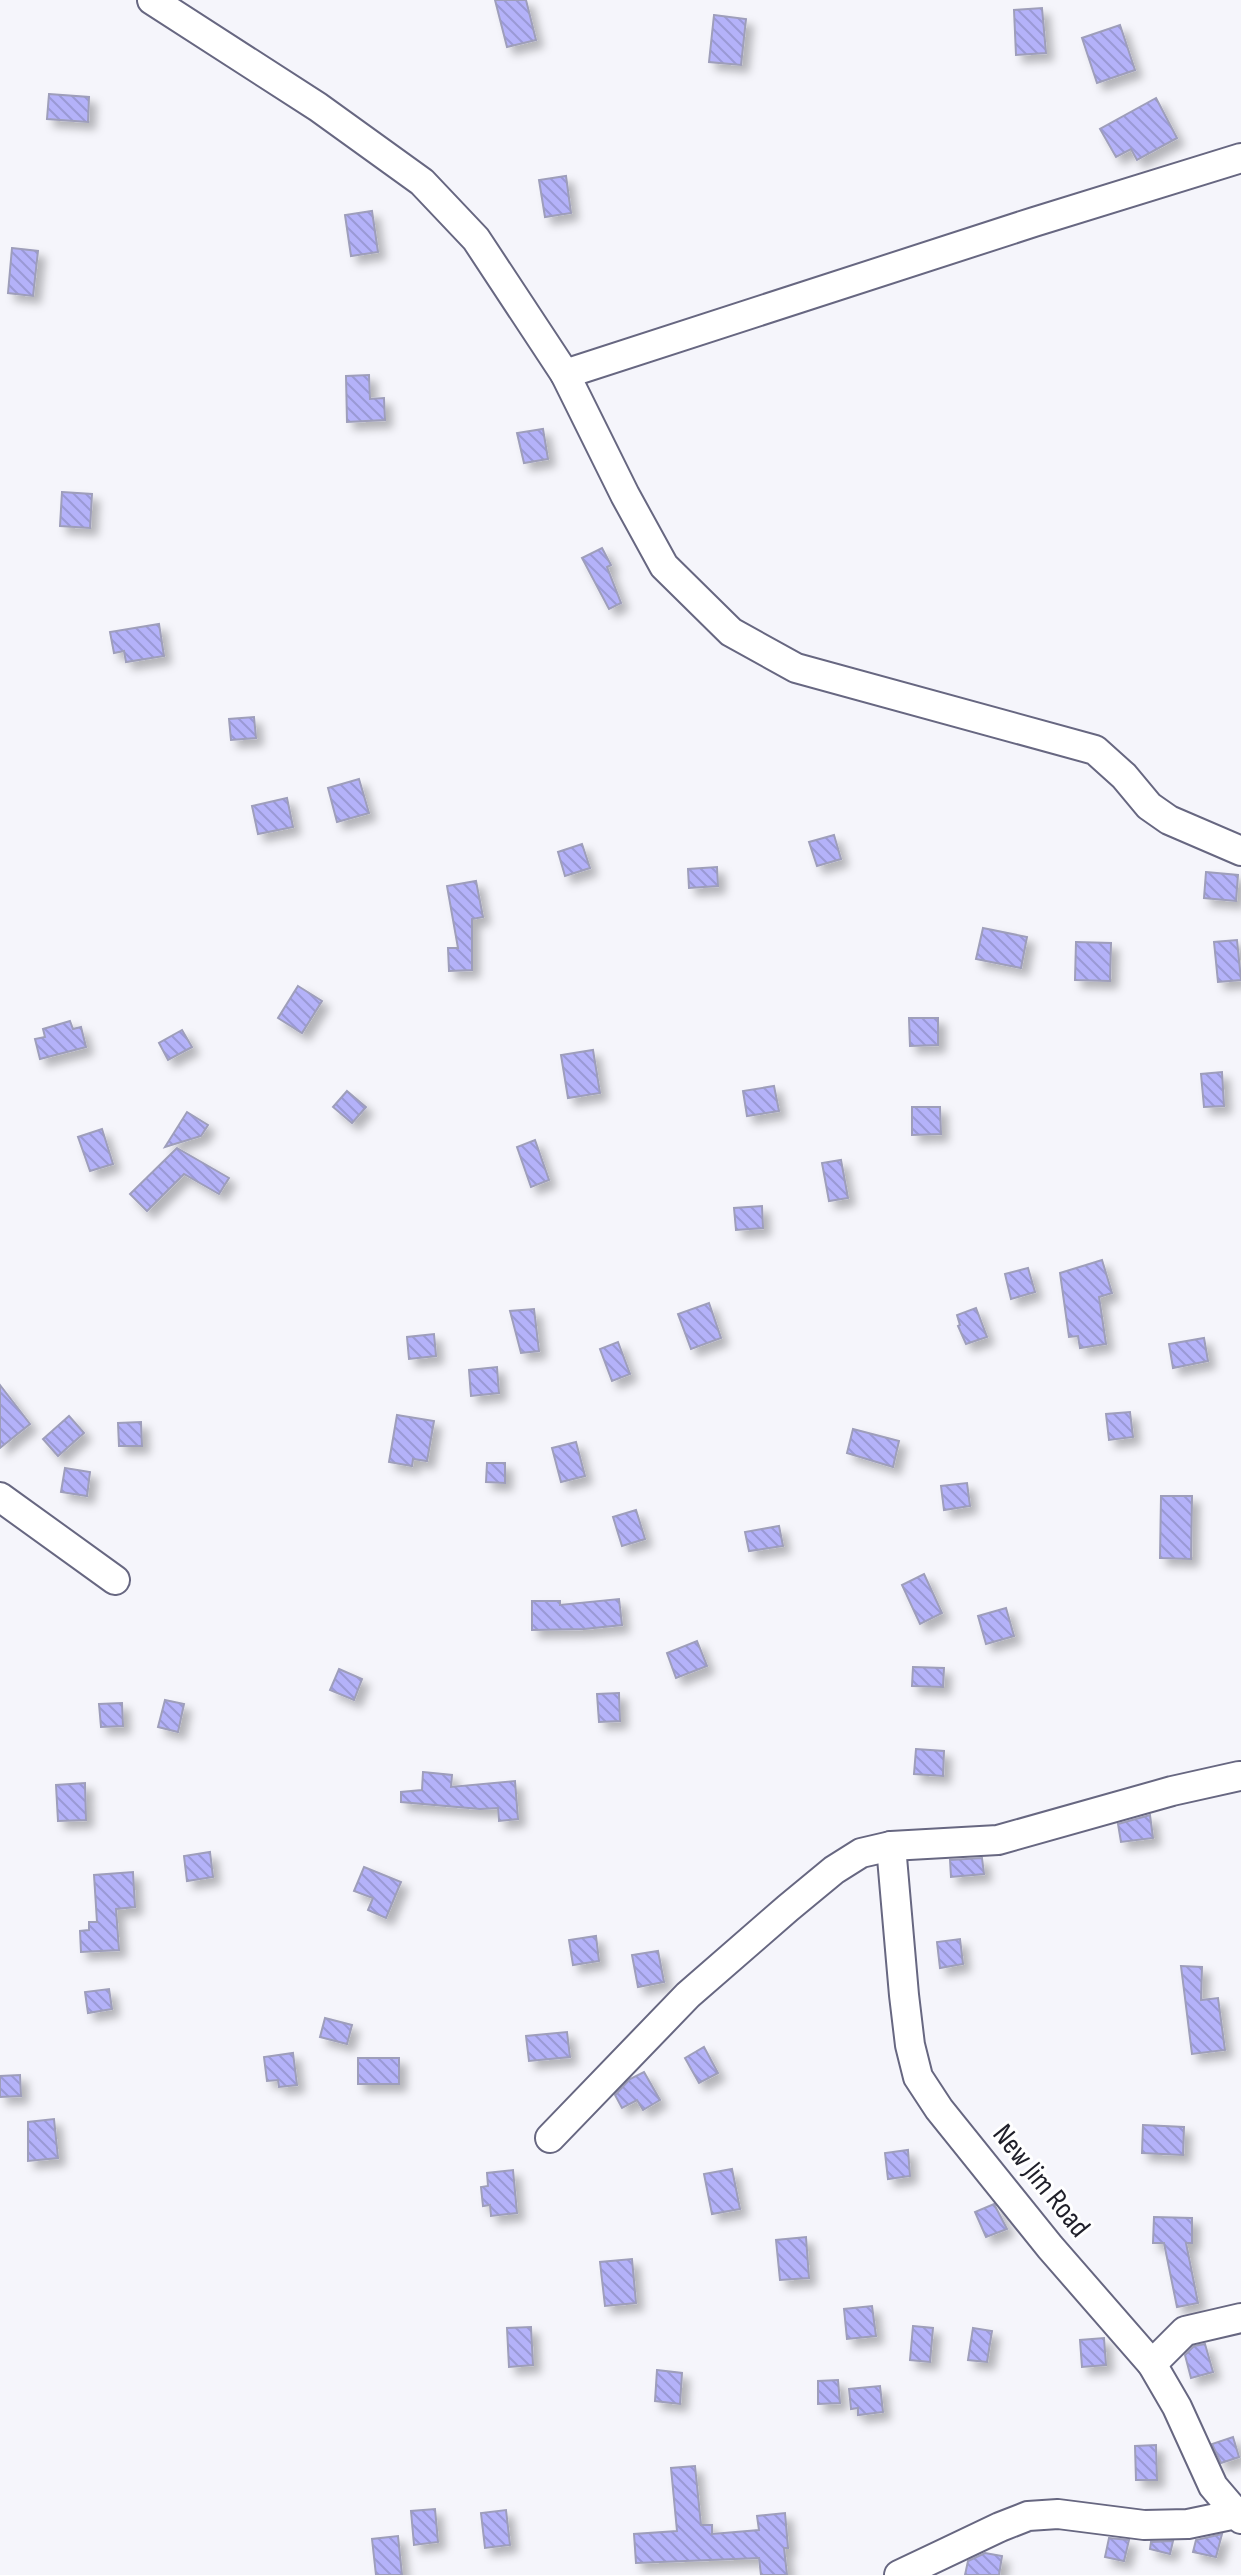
<svg xmlns="http://www.w3.org/2000/svg" width="1241" height="2575" viewBox="0 0 1241 2575" font-family="'Sofia Sans Condensed',sans-serif">
<style>
.building{fill:url(#building-back-hatch);stroke:#9e9eba;stroke-width:2;filter:url(#shadow)}
.lines{fill:none;stroke-linecap:round;stroke-linejoin:round}
.minor-casing{stroke:#676781;stroke-width:32}
.minor{stroke:#fff;stroke-width:28}
.labels{text-anchor:middle;dominant-baseline:central;stroke-width:6;stroke-linejoin:round;paint-order:stroke}
.street-label{font-size:30px;fill:#1f1f29;stroke:#fff}
</style>
<defs>
<pattern id="building-back-hatch" width="6" height="6" patternUnits="userSpaceOnUse" patternTransform="scale(2)"><rect width="6" height="6" fill="#b4b2f9"/><path d="M-1 5l2 2M0 0l6 6M5-1l2 2" fill="none" stroke="#9a99d5"/></pattern>
<filter id="shadow"><feDropShadow dx="7" dy="7" stdDeviation="4" flood-color="#0004"/></filter>
</defs>
<rect width="100%" height="100%" fill="#f5f5fb"/>
<g class="building">
<path d="M495,0H526L536,40L507,47Z"/>
<path d="M1042,8L1046,53L1016,55L1014,10Z"/>
<path d="M714,15L746,19L741,65L709,62Z"/>
<path d="M1120,25L1135,70L1097,83L1082,38Z"/>
<path d="M49,94L89,97L88,122L47,119Z"/>
<path d="M1156,98L1177,138L1137,160L1131,149L1116,157L1100,129Z"/>
<path d="M566,176L571,213L545,217L539,180Z"/>
<path d="M372,211L378,252L351,256L345,215Z"/>
<path d="M12,248L38,251L33,296L8,293Z"/>
<path d="M369,375L370,399L384,398L385,420L347,422L346,376Z"/>
<path d="M543,429L548,459L524,463L517,433Z"/>
<path d="M62,492L92,494L90,528L60,526Z"/>
<path d="M602,548L611,565L607,567L621,603L609,609L582,558Z"/>
<path d="M159,624L164,656L126,662L124,651L114,653L110,632Z"/>
<path d="M254,717L256,738L231,740L229,719Z"/>
<path d="M359,779L369,813L337,822L328,788Z"/>
<path d="M287,798L293,827L258,834L252,806Z"/>
<path d="M834,835L841,859L817,866L809,842Z"/>
<path d="M582,844L590,868L565,876L558,852Z"/>
<path d="M717,867L718,886L689,888L688,869Z"/>
<path d="M1206,872L1238,875L1236,901L1204,898Z"/>
<path d="M476,881L483,917L472,919V970L449,971L448,948H458L447,886Z"/>
<path d="M983,928L1027,937L1021,968L976,959Z"/>
<path d="M1237,940L1241,980L1218,982L1214,942Z"/>
<path d="M1076,942L1111,943L1110,981L1075,980Z"/>
<path d="M298,986L322,1001L302,1033L278,1018Z"/>
<path d="M909,1018H938V1045L910,1046Z"/>
<path d="M70,1021L73,1029L81,1027L86,1047L40,1059L35,1039L45,1037L43,1029Z"/>
<path d="M182,1030L192,1047L168,1060L159,1043Z"/>
<path d="M593,1050L600,1093L568,1098L561,1055Z"/>
<path d="M1222,1072L1224,1106L1204,1107L1201,1074Z"/>
<path d="M774,1086L779,1111L747,1116L743,1091Z"/>
<path d="M347,1091L366,1107L352,1123L333,1107Z"/>
<path d="M912,1107H940L941,1134L912,1135Z"/>
<path d="M187,1112L208,1125L201,1136L165,1147Z"/>
<path d="M102,1129L113,1164L90,1171L78,1137Z"/>
<path d="M535,1140L549,1180L531,1187L517,1147Z"/>
<path d="M177,1148L229,1178L219,1194L184,1174L147,1211L130,1194Z"/>
<path d="M841,1160L848,1198L829,1201L822,1163Z"/>
<path d="M762,1206L763,1228L736,1230L734,1208Z"/>
<path d="M1102,1260L1112,1293L1099,1297L1106,1344L1080,1348L1078,1336L1069,1337L1060,1273Z"/>
<path d="M1028,1268L1035,1292L1011,1299L1005,1274Z"/>
<path d="M709,1303L721,1338L691,1349L678,1314Z"/>
<path d="M976,1308L987,1337L966,1344L958,1326L960,1325L957,1315Z"/>
<path d="M534,1309L539,1351L521,1353L510,1311Z"/>
<path d="M434,1334L436,1356L409,1359L407,1337Z"/>
<path d="M1204,1338L1208,1361L1173,1368L1169,1344Z"/>
<path d="M618,1342L630,1374L612,1381L600,1349Z"/>
<path d="M497,1367L499,1393L471,1396L469,1370Z"/>
<path d="M0,1385L30,1424L0,1448Z"/>
<path d="M1130,1412L1133,1437L1109,1440L1106,1414Z"/>
<path d="M397,1415L434,1421L427,1461L413,1459L412,1466L389,1462Z"/>
<path d="M69,1416L84,1433L58,1456L43,1439Z"/>
<path d="M141,1422L142,1446H119L118,1423Z"/>
<path d="M853,1429L899,1441L893,1467L847,1453Z"/>
<path d="M576,1442L585,1476L561,1482L552,1448Z"/>
<path d="M487,1463H505V1483L486,1482Z"/>
<path d="M65,1468L90,1472L87,1496L61,1492Z"/>
<path d="M967,1483L970,1506L944,1510L941,1486Z"/>
<path d="M1161,1496H1192L1191,1559L1160,1558Z"/>
<path d="M636,1510L645,1539L622,1546L613,1517Z"/>
<path d="M779,1526L783,1546L749,1551L745,1532Z"/>
<path d="M924,1574L942,1613L920,1624L902,1585Z"/>
<path d="M619,1599L622,1625L584,1629L532,1630V1601H560V1605Z"/>
<path d="M1006,1608L1014,1636L986,1644L978,1616Z"/>
<path d="M697,1641L707,1666L676,1678L667,1653Z"/>
<path d="M913,1667L944,1668L943,1687L912,1686Z"/>
<path d="M339,1669L362,1679L354,1700L330,1690Z"/>
<path d="M619,1693L620,1721L599,1722L597,1694Z"/>
<path d="M165,1700L184,1704L178,1732L158,1727Z"/>
<path d="M122,1703L123,1726L101,1727L99,1704Z"/>
<path d="M916,1749L944,1751L943,1776L914,1774Z"/>
<path d="M423,1772L452,1775L451,1787L515,1781L518,1819L499,1821L498,1808L480,1809L401,1802V1792L422,1790Z"/>
<path d="M85,1783L86,1820L58,1821L56,1785Z"/>
<path d="M1150,1815L1153,1838L1121,1842L1118,1824Z"/>
<path d="M210,1852L213,1877L187,1881L184,1856Z"/>
<path d="M982,1858L984,1874L951,1877L950,1860Z"/>
<path d="M364,1867L401,1882L386,1918L368,1910L373,1898L354,1891Z"/>
<path d="M133,1872L135,1907L116,1909L119,1950L81,1952L80,1931L89,1930V1922H97L94,1875Z"/>
<path d="M596,1936L599,1961L573,1965L569,1940Z"/>
<path d="M960,1939L963,1964L940,1968L937,1942Z"/>
<path d="M658,1951L664,1982L638,1987L632,1955Z"/>
<path d="M1181,1966L1202,1967L1201,2000L1218,1998L1225,2050L1192,2054Z"/>
<path d="M109,1989L112,2009L88,2013L85,1992Z"/>
<path d="M325,2018L352,2025L347,2044L320,2037Z"/>
<path d="M567,2032L570,2057L529,2061L526,2036Z"/>
<path d="M704,2047L718,2073L699,2083L685,2058Z"/>
<path d="M293,2053L297,2085L279,2087L278,2080L267,2081L264,2057Z"/>
<rect x="358" y="2058" width="41" height="26"/>
<path d="M644,2072L660,2100L643,2110L637,2100L622,2108L615,2095L630,2079Z"/>
<path d="M20,2075L21,2096L0,2097V2076Z"/>
<path d="M54,2119L58,2158L28,2161V2122Z"/>
<path d="M1143,2125L1184,2127L1183,2155L1142,2153Z"/>
<path d="M908,2150L910,2176L888,2179L885,2153Z"/>
<path d="M732,2169L740,2209L712,2214L704,2174Z"/>
<path d="M513,2170L517,2213L491,2216L490,2205L483,2206L481,2187L488,2186L487,2173Z"/>
<path d="M994,2204L1007,2229L986,2237L975,2212Z"/>
<path d="M1154,2217L1192,2218V2243H1186L1198,2303L1177,2307L1164,2243H1153Z"/>
<path d="M806,2237L809,2278L780,2280L776,2240Z"/>
<path d="M632,2259L636,2303L605,2306L600,2262Z"/>
<path d="M872,2306L876,2336L847,2339L844,2309Z"/>
<path d="M913,2326L933,2328L930,2362L910,2360Z"/>
<path d="M531,2327L533,2365L509,2367L507,2328Z"/>
<path d="M973,2328L992,2331L987,2362L968,2360Z"/>
<path d="M1104,2338L1106,2365L1082,2367L1080,2340Z"/>
<path d="M1205,2344L1213,2372L1191,2378L1185,2355L1194,2346Z"/>
<path d="M657,2370L682,2373L680,2404L655,2401Z"/>
<path d="M838,2380L840,2403L818,2404V2381Z"/>
<path d="M880,2386L883,2412L858,2415V2408L851,2409L849,2389Z"/>
<path d="M1233,2437L1239,2457L1221,2463L1212,2444Z"/>
<path d="M1156,2445L1157,2480H1136L1135,2446Z"/>
<path d="M695,2466L701,2525H712V2534L759,2530L757,2516L785,2513L788,2548H784L787,2575H761L759,2558L636,2563L634,2534L677,2531L671,2468Z"/>
<path d="M435,2509L438,2542L414,2545L411,2511Z"/>
<path d="M506,2510L510,2545L485,2548L481,2513Z"/>
<path d="M1222,2534L1216,2557L1193,2552L1196,2540Z"/>
<path d="M398,2536L402,2575H376L372,2539Z"/>
<path d="M1109,2538L1129,2540L1124,2561L1105,2557Z"/>
<path d="M1173,2541L1170,2554L1150,2549L1151,2542Z"/>
<path d="M985,2553L1002,2556L999,2575H965L968,2561Z"/>
</g>
<g class="lines">
<defs>
<g id="minor">
<path d="M152,0L318,107L422,182L476,239L565,374L625,495L664,566L731,632L796,668L1095,750L1124,776L1149,806L1169,820L1241,851"/>
<path d="M565,374L1034,222L1241,158"/>
<path d="M0,1497L115,1580"/>
<path d="M891,1846L904,1995L910,2045L918,2077L939,2109L1050,2247L1152,2364L1177,2407L1213,2486L1241,2519"/>
<path d="M550,2138L688,1995L788,1908L834,1870L861,1853L891,1846L998,1840L1172,1791L1239,1776"/>
<path d="M1152,2364L1185,2331L1241,2318"/>
<path d="M899,2575L1000,2527L1028,2516L1058,2514L1144,2525L1188,2524L1236,2514"/>
</g>
</defs>
<use href="#minor" class="minor-casing"/>
<use href="#minor" class="minor"/>
</g>
<g class="labels">
<g class="street-label">
<text transform="translate(1041 2181) rotate(51)">New Jim Road</text>
</g>
</g>
</svg>
